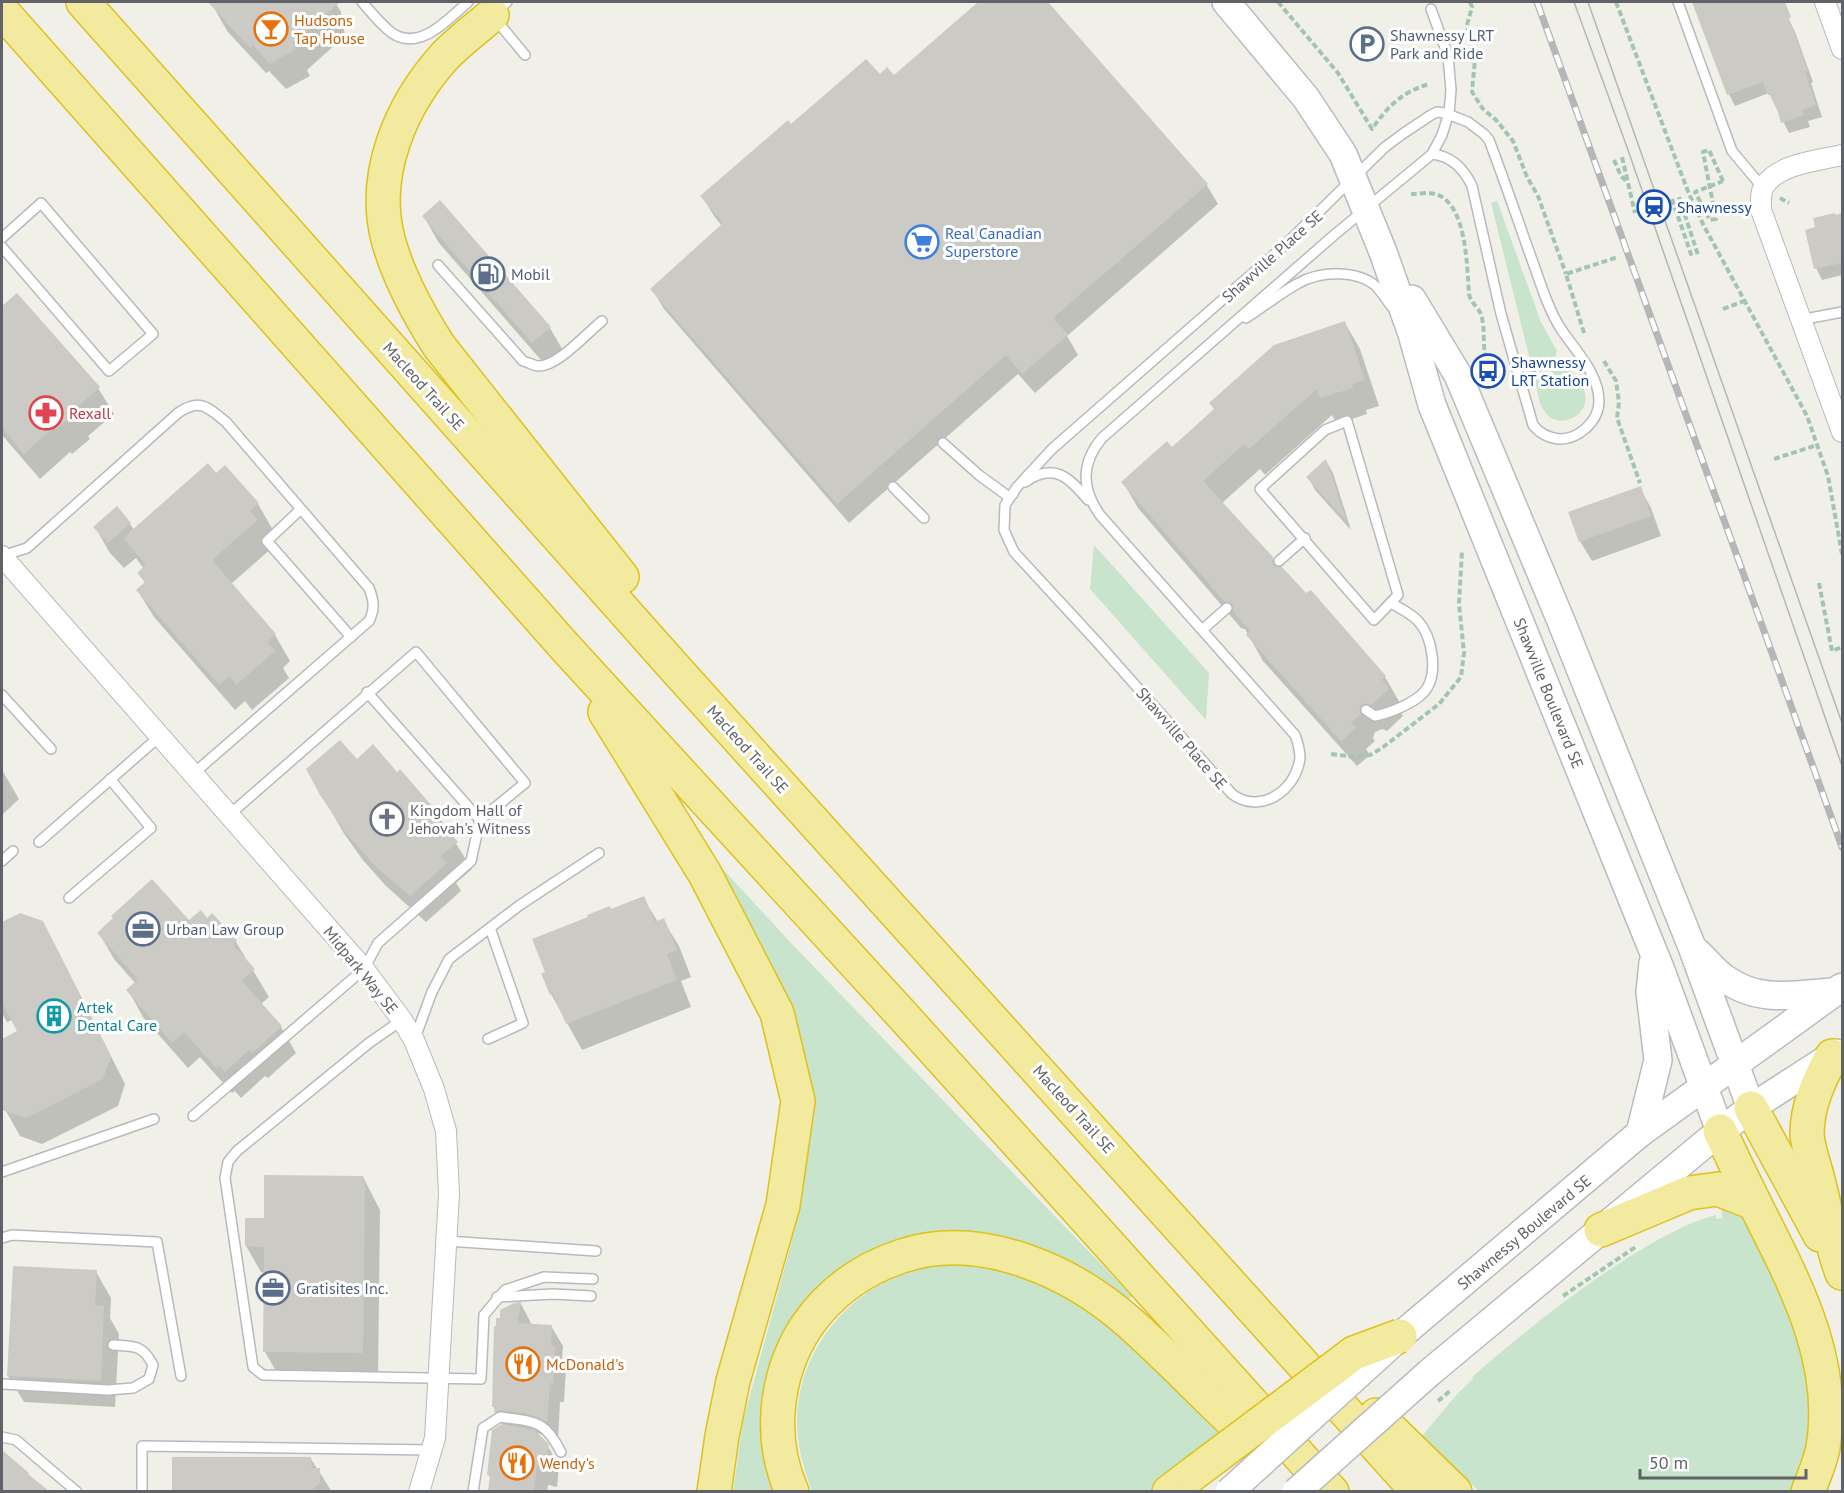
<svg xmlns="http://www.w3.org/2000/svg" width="1844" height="1493" viewBox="0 0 1844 1493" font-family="'PT Sans',sans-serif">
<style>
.green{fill:#c9e4cd}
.shadow{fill:#0003}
.building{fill:#cccac5}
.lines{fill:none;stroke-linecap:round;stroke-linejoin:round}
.lane-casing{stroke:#b9b9bd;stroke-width:12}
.street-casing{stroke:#b9b9bd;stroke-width:22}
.secondary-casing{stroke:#babbc0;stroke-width:30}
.highway-casing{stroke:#dec21a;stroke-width:36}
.path{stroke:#a2c5b2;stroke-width:4;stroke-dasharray:6 3;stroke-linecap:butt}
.lane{stroke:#fff;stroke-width:9}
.street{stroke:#fff;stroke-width:20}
.secondary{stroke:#fff;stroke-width:27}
.highway{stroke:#f2ea9e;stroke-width:33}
.tram{stroke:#b6b6b7;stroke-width:1.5}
.rail-casing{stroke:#b6b6b7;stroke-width:7}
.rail{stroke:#fff;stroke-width:4.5;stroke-dasharray:14;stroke-linecap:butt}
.secondary-bridge-casing{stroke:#babbc0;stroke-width:30;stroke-linecap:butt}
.highway-bridge-casing{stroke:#dec21a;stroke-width:36;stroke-linecap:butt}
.path-bridge{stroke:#a2c5b2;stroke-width:4;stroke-dasharray:6 3;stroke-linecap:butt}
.secondary-bridge{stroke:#fff;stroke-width:27}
.highway-bridge{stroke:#f2ea9e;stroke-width:33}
.labels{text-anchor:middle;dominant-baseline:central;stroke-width:6;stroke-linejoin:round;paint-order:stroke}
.food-label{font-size:16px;fill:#c56008;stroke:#fff;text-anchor:start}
.service-label{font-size:16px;fill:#4e5e75;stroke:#fff;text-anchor:start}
.transit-label{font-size:16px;fill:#164399;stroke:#fff;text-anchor:start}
.shop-label{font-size:16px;fill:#366cbe;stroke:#fff;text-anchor:start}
.street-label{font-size:16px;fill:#606267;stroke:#fff}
.health-label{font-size:16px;fill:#be3a42;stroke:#fff;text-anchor:start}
.worship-label{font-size:16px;fill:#5b616d;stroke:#fff;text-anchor:start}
.culture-label{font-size:16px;fill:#0d838f;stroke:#fff;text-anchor:start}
</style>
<rect width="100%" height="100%" fill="#f0f0e9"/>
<g class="green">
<path d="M1497,201L1541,322L1557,351L1555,358L1536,367L1531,364L1491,203Z"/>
<path d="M1561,364L1568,366C1573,374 1583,384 1585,394C1590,416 1558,431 1545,412C1538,404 1538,391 1535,381L1538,375L1547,371L1549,376L1553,374L1550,369Z"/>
<path d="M1094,545L1209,673L1206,720L1090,589Z"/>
<path d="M720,866L790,942L1132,1296L1125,1303L947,1239L803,1317L775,1491H733L743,1421L791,1244L801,1195L806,1153L712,871Z"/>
<path d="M1721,1203L1755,1214L1820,1391L1801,1491H1479L1422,1436L1457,1394L1473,1379L1472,1377C1524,1332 1571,1294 1629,1257C1657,1240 1685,1223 1716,1215V1219L1722,1218Z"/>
<path d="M958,1264C984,1266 1011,1269 1035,1280C1109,1312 1164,1375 1222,1429L1219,1438L1153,1491L812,1492C806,1474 800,1457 798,1438C789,1360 846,1286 922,1268C933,1265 946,1265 958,1264Z"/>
</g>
<g class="shadow">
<path d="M215,2H335L341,12L345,36L307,70L310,76L286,89L269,71L266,73L227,31L212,4Z"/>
<path d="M980,2H1046L1206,184L1218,204L1067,336L1078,355L1035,393L1018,374L849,523L664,309L652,289L722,226L714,216L702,196L791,126L879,76L894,77Z"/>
<path d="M1694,2H1780L1795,32L1813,82L1811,83L1822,117L1808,121L1810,127L1789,133L1769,93L1735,106L1729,94Z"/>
<path d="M1842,215V275L1822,280L1816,268L1817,228L1835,216Z"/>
<path d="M424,217L550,328L565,354L548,368L439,243Z"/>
<path d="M17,295L98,388L114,414L88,436L90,439L72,454L70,452L40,479L2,435V308Z"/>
<path d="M1345,323L1360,349L1379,406L1366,410L1367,414L1337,424L1332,415L1265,475L1260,469L1221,504L1272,558L1278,568L1306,596L1311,592L1385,677L1400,703L1397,706L1403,716L1387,731L1382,729L1375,732L1373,738L1375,741L1366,749L1370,755L1357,766L1263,661L1245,629L1241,628L1138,508L1123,482Z"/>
<path d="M1326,461L1333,473L1351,530L1315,490L1308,477Z"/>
<path d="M216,475L258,504L273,530L272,548L231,584L275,635L290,661L283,668L289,678L252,710L245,701L235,710L154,617L138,591L146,584L139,573L144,569L136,558L124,568L110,553L95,527L130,524L134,530Z"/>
<path d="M1640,488L1651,508L1661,536L1592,561L1580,541Z"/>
<path d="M357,761L438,815L472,869L456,883L461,891L426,922L385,885L362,859L343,832L308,770Z"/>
<path d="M2,770L19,799L2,815Z"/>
<path d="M643,898L658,922L663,920L679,946L691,977L681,981L691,1007L582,1050L551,994L611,911Z"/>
<path d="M20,914L42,922L57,949L125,1084L118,1106L42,1144L20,1136L2,1104V1041L19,1031L12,1020L7,1022L2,1013V923Z"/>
<path d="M207,920L236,942L269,997L261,1004L281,1027L296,1053L268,1078L265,1076L241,1098L235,1091L232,1093L200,1057L188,1068L143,1017L128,990L136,984L114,959L99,933Z"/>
<path d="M363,1177L380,1210L378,1379L280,1378L265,1352V1273L261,1272L246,1246L265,1220Z"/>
<path d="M96,1272L111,1298L110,1318L119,1334L115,1407L24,1402L8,1376Z"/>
<path d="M521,1304L532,1325L551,1326L563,1346L562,1361L566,1368L564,1402H560L558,1440L537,1433L547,1445L559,1465L557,1487L548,1485L547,1492H490L491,1479L488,1474L503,1425L493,1406L495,1327Z"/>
<path d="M2,1452L48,1492H2Z"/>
<path d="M174,1459H311L332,1492H174Z"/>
</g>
<g class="building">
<path d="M208,2H340L293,43L296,49L270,64L253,45L250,48Z"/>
<path d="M978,2H1048L1208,184L1053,318L1068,335L1022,374L1006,355L837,504L650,289L723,223L700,196L788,120L791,124L866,59L880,74L887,67L894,75Z"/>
<path d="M1692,2H1785L1791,17L1789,18L1808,71H1805L1816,105L1802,110L1804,115L1781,123L1778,112L1770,95H1768L1763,82L1727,95Z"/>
<path d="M440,200L551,327L532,343L422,216Z"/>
<path d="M1835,213V215L1842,213V263L1814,269L1805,230L1815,227L1813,218Z"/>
<path d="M17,293L100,387L74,410L76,412L56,429L54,427L24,454L2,428V306Z"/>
<path d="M1345,321L1365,380L1352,384L1353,388L1320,398L1317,389L1249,449L1244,444L1203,481L1273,557L1272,562L1274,566L1282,567L1306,593L1311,590L1386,676L1382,680L1389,689L1371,705L1366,703L1361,706L1359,710L1361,714L1351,723L1356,728L1341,741L1246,635L1250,631L1233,611L1232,604L1225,602L1121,482L1167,441L1172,447L1214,409L1209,403L1274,345Z"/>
<path d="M1326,459L1347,522L1306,477Z"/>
<path d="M208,463L216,473L225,465L259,503L250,511L258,520L212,560L276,634L267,642L275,651L236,685L229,676L219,685L136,590L145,582L137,573L146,565L123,538Z"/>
<path d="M1641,486L1651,516L1579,542L1568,512Z"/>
<path d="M117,506L131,523L108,543L93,527Z"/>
<path d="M340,740L357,759L373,744L397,772L400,769L439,814L436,817L458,842L441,856L447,863L410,896L376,867L345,832L320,795L306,769Z"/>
<path d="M152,879L189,920L201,910L207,918L212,913L237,941L233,945L255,969L242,981L282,1026L252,1053L249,1050L225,1072L219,1065L216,1068L184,1032L172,1043L126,990L138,979L97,933L113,918L111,916Z"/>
<path d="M644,896L655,922L664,918L677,950L667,954L677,980L566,1024L553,994L550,995L541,973L545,972L532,939L588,917L587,915L610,906L611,909Z"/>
<path d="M20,913L43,921L111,1056L103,1079L26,1118L2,1110V1039L17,1031L2,1003V922Z"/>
<path d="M264,1175L363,1176V1182H365L363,1353L263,1352L264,1247L245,1246V1218H264Z"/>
<path d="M13,1266L97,1270L95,1305L104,1306L101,1381L7,1376Z"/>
<path d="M521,1302L517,1323L552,1325L551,1346H555L553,1383H550L547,1422L539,1418L523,1413L501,1410L494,1413L495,1407H492L494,1326H496V1318H500V1310L514,1303Z"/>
<path d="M502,1424L534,1430L549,1444L546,1467L537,1466L534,1491H488L490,1475H487L492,1430Z"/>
<path d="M2,1450L29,1473L28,1474L49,1491H2Z"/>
<path d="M172,1457H311L312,1468H320V1483L311,1491H172Z"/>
</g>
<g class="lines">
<defs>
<g id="lane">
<path d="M362,2C371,12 381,25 392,33C420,52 448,19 468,2"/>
<path d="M507,2L492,15L525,55"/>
<path d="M1678,2L1732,151L1763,188"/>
<path d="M1431,9L1448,56L1451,90L1449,113L1442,135L1432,154L1333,236L1102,438C1081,463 1081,488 1100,515L1295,735C1298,743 1300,750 1300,758C1296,791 1260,815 1232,794L1097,642L1014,552L1004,530L1005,505L1017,487L1052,449L1285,245L1385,147L1404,133L1431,115L1437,112L1445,113L1468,122L1484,134L1489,140C1504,179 1517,218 1531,257C1540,281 1547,307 1561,329C1575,350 1599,374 1599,401C1599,421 1579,439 1560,439C1548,438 1540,434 1533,425L1501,314L1472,186C1464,169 1451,156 1432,154"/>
<path d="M2,238L41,203L153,334L109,371L2,247"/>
<path d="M438,265L523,361C527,362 533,365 537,366C556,368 587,333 602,321"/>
<path d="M1246,318C1263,307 1279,294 1297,284C1319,271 1357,269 1377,287C1382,293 1387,300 1391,306"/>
<path d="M1800,320L1842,312"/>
<path d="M1347,421L1398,595L1374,620L1260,489L1325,430Z"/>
<path d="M943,443L979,475L1009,497L1013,494"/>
<path d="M1025,482C1054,462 1069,477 1088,500"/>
<path d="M893,487L924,518"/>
<path d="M300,510L267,541L351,637"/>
<path d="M2,556L27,548L178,413C200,398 207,407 226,422L369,588C374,601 375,609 369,621L193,774"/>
<path d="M1279,561L1305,538"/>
<path d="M1202,630L1227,608"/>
<path d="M367,692L480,820"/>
<path d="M2,695L51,749"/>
<path d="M1366,710L1375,716C1390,713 1415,703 1425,691C1439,673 1432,636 1418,621C1411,613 1399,608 1391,603"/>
<path d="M39,842L160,736"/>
<path d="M2,861L13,851"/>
<path d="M69,898L151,828L110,779"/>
<path d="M402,1020L369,1043L237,1151L228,1162L225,1178L253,1367L263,1375L481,1379L484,1315L505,1290L544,1277L593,1279"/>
<path d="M415,1038L432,992L449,959L520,905L599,853"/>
<path d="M488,1039L523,1023L490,928"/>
<path d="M193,1116L364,969L378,943L471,861L480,820L525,783L416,652L229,815"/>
<path d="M2,1172L154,1119"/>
<path d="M2,1238L12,1235L157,1242L181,1376"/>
<path d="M447,1241L596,1251"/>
<path d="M497,1297L553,1294L591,1296"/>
<path d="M2,1384L108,1390L133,1388L149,1379L153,1365C143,1345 134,1346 113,1345"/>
<path d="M2,1437L16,1440L77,1492"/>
<path d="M142,1492V1446L432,1450"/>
<path d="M473,1492L483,1428L500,1417C535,1422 544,1419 561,1452"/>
</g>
<g id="street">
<path d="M1825,2L1842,49"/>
<path d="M1842,155C1817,161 1780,163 1764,186C1760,193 1761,202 1761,210L1842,432"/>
<path d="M2,556L364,969L402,1020L414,1040L434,1089L446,1131L449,1194L435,1438L419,1492"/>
</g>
<g id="secondary">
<path d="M1226,2L1306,98L1343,154L1383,252L1412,334L1432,405L1660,968L1720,1131"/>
<path d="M1412,299L1458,375L1561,621L1692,947L1751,1108"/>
<path d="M1697,952C1706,960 1714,971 1724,978C1758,1003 1793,995 1832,992"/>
<path d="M1640,1133L1658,1060L1650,992L1653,963"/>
<path d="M1400,1336L1640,1133L1842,987"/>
<path d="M1429,1373L1708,1141L1751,1108L1836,1053"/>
</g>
<g id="highway">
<path d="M83,2L673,666L1418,1492"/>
<path d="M2,11L565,647L905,1018L1332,1492"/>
<path d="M492,15C476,29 458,42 444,57C401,105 371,174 388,239C398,277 418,313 439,346L622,577"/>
<path d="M605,712L705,874L777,1013L798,1101L783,1205L733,1381L722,1436L714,1492"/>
<path d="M1832,1056C1819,1080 1807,1106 1807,1134C1808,1150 1816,1169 1819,1184C1827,1214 1831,1245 1842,1273"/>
<path d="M1751,1108L1820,1235"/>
<path d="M1720,1131C1731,1155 1742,1178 1754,1202C1792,1278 1838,1359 1823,1448C1820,1463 1813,1478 1808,1492"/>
<path d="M1601,1230L1689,1193L1718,1189L1754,1203"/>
<path d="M1376,1415L1455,1492"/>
<path d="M792,1492C768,1438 775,1375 806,1327C830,1292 862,1269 902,1256C981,1230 1072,1271 1131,1324C1177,1365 1219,1411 1265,1452"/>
<path d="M1169,1492L1194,1473"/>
</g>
</defs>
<use href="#lane" class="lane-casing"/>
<use href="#street" class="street-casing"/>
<use href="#secondary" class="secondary-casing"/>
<use href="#highway" class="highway-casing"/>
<g class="path">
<path d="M1278,2L1338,73L1372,129C1388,106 1402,92 1429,84"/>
<path d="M1470,2L1472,7L1467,25L1475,59L1472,92L1483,109L1496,120L1513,141L1527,177L1538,196L1566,274"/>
<path d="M1616,2L1689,194L1704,226L1807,416L1828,476L1842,554"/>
<path d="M1622,157L1635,213"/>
<path d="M1614,160L1621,176L1627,182"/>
<path d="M1723,181L1709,150L1703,152L1716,219L1710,220L1695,192L1723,181"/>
<path d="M1411,194C1418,194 1428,192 1435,194C1467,202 1467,268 1469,294C1471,304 1481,309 1482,318C1487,341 1477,369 1504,381"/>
<path d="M1679,197L1698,255"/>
<path d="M1780,198L1789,203"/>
<path d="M1672,199L1692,257"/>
<path d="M1723,309L1744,301"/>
<path d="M1584,333L1566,274L1618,257"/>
<path d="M1604,361L1616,381L1619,402L1617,418L1640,483"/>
<path d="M1531,374L1563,358"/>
<path d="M1774,459L1817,445"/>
<path d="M1819,583L1832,651L1842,647"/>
<path d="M1331,754L1355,757L1370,755L1382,748L1439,704L1461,677L1464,653L1459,604L1462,551"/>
<path d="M1563,1296L1637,1246"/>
</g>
<use href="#lane" class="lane"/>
<use href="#street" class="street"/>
<use href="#secondary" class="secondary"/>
<use href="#highway" class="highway"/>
<g class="tram">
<path d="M1574,2L1628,150L1842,766"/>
<path d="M1588,2L1842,723"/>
</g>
<defs>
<path id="rail" d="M1537,2L1842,847"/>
</defs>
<use href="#rail" class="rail-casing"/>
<use href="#rail" class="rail"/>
<defs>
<g id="secondary-bridge">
<path d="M1229,1492L1395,1341"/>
<path d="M1296,1492L1429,1373"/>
</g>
<path id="highway-bridge" d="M1194,1473L1354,1353L1400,1336"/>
</defs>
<use href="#secondary-bridge" class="secondary-bridge-casing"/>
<use href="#highway-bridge" class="highway-bridge-casing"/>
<path class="path-bridge" d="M1438,1401L1451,1390"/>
<use href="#secondary-bridge" class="secondary-bridge"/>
<use href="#highway-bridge" class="highway-bridge"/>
</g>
<defs>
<symbol id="bar-ring" viewBox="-11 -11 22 22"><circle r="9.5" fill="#fff" stroke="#e8710a" stroke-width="1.5"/><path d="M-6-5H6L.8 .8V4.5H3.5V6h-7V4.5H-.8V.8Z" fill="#e8710a"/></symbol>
<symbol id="parking-ring" viewBox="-11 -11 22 22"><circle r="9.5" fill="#fff" stroke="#5c6f8a" stroke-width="1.5"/><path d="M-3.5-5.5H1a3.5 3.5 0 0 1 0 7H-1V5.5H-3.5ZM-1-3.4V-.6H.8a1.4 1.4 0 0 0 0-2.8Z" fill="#5c6f8a"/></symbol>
<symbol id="station-ring" viewBox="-11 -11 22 22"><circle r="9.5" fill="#fff" stroke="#1a4fb4" stroke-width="1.5"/><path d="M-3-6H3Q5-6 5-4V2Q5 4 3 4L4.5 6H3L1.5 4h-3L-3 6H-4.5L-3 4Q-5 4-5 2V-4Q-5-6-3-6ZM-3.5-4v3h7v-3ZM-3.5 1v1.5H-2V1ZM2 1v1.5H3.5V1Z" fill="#1a4fb4"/></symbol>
<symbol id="supermarket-ring" viewBox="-11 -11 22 22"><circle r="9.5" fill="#fff" stroke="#3f7fe0" stroke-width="1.5"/><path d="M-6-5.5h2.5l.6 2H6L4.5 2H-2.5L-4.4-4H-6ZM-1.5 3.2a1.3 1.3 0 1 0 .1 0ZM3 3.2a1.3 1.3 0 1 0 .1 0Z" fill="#3f7fe0"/></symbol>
<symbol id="fuel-ring" viewBox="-11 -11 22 22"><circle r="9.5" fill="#fff" stroke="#5c6f8a" stroke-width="1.5"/><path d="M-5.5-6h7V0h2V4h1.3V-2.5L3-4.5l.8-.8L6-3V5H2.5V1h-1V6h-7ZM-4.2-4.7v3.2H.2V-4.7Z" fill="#5c6f8a"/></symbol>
<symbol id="bus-ring" viewBox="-11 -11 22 22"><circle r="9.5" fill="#fff" stroke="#1a4fb4" stroke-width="1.5"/><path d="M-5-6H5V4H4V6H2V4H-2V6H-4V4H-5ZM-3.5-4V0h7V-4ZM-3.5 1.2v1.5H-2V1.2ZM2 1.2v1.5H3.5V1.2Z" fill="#1a4fb4"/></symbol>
<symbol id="pharmacy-ring" viewBox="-11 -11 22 22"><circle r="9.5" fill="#fff" stroke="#e0444e" stroke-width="1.5"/><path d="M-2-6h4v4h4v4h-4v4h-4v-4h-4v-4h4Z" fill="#e0444e"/></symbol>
<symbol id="church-ring" viewBox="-11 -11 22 22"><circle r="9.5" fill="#fff" stroke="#6b7280" stroke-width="1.5"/><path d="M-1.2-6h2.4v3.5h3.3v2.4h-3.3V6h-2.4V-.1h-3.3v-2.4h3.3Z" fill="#6b7280"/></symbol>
<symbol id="office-ring" viewBox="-11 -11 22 22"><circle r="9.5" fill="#fff" stroke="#5c6f8a" stroke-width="1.5"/><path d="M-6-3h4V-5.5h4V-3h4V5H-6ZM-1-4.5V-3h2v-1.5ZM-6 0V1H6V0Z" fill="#5c6f8a"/></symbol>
<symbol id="building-ring" viewBox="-11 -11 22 22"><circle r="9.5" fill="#fff" stroke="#0f9aa8" stroke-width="1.5"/><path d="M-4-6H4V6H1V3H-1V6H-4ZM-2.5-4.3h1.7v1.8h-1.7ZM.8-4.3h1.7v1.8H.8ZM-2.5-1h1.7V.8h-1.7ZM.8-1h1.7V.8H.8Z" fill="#0f9aa8"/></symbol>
<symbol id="restaurant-ring" viewBox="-11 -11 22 22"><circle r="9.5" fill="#fff" stroke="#e8710a" stroke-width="1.5"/><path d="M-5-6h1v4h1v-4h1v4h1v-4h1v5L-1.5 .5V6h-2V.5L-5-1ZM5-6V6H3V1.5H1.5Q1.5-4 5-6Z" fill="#e8710a"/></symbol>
</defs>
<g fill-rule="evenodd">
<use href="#bar-ring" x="252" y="10" width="38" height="38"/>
<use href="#parking-ring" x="1348" y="25" width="38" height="38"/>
<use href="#station-ring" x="1635" y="188" width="38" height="38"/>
<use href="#supermarket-ring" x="903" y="223" width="38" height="38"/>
<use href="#fuel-ring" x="469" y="255" width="38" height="38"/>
<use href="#bus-ring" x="1469" y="352" width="38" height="38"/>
<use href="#pharmacy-ring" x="27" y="394" width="38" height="38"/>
<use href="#church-ring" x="368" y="800" width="38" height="38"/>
<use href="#office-ring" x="124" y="910" width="38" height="38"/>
<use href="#building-ring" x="35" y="997" width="38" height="38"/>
<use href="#office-ring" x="254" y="1269" width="38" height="38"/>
<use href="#restaurant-ring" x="504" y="1345" width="38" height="38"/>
<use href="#restaurant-ring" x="498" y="1444" width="38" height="38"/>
</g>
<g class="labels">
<g class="food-label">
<text x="294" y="20">Hudsons<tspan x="294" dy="18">Tap House</tspan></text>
<text x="546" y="1364">McDonald's</text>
<text x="540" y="1463">Wendy's</text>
</g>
<g class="service-label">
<text x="1390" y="35">Shawnessy LRT<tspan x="1390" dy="18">Park and Ride</tspan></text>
<text x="511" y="274">Mobil</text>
<text x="166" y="929">Urban Law Group</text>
<text x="296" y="1288">Gratisites Inc.</text>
</g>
<g class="transit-label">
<text x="1677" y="207">Shawnessy</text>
<text x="1511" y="362">Shawnessy<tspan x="1511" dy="18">LRT Station</tspan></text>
</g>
<g class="shop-label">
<text x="945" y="233">Real Canadian<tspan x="945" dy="18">Superstore</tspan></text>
</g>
<g class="street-label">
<text transform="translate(1272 256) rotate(-42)">Shawville Place SE</text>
<text transform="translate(424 386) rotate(48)">Macleod Trail SE</text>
<text transform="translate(1549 693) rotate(68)">Shawville Boulevard SE</text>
<text transform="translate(1182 738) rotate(49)">Shawville Place SE</text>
<text transform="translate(748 749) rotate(48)">Macleod Trail SE</text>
<text transform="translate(361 970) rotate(51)">Midpark Way SE</text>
<text transform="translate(1074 1109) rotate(48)">Macleod Trail SE</text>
<text transform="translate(1524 1232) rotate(-40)">Shawnessy Boulevard SE</text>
</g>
<g class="health-label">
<text x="69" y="413">Rexall</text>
</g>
<g class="worship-label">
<text x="410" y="810">Kingdom Hall of<tspan x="410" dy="18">Jehovah's Witness</tspan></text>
</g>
<g class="culture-label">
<text x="77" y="1007">Artek<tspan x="77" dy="18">Dental Care</tspan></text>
</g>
</g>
<rect width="1844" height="1493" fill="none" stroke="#606267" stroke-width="6"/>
<path d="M1640 1469v9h166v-9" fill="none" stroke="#606267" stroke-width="3"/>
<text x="1649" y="1469" font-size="18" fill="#606267" stroke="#ffffff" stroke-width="4.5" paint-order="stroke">50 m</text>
</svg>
